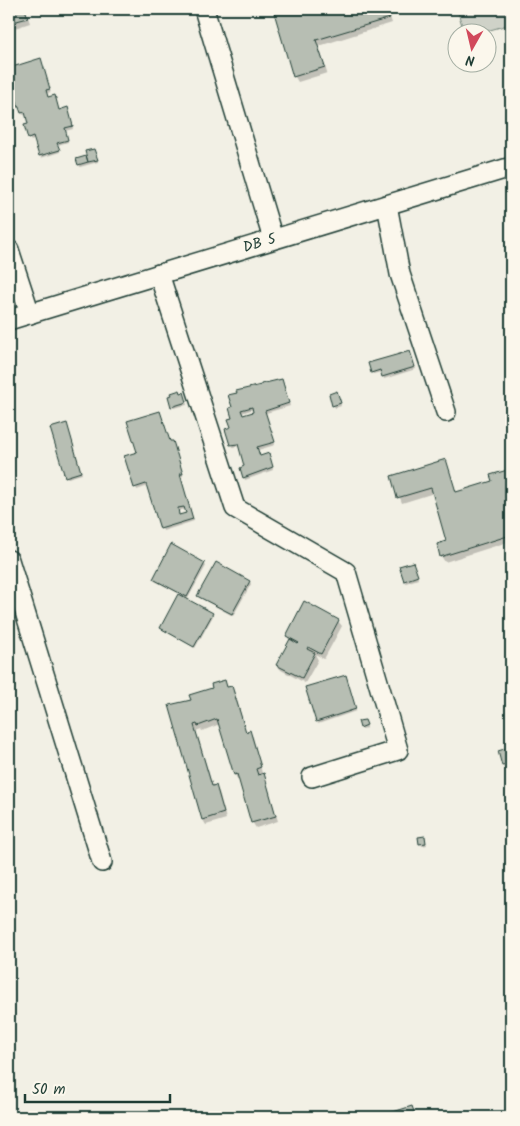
<svg xmlns="http://www.w3.org/2000/svg" width="520" height="1126" viewBox="0 0 520 1126" font-family="Kalam,sans-serif">
<style>
.green{fill:#cfd2c8;stroke:#77887e}
.shadow{fill:#0003;fill-rule:evenodd}
.building{fill:#b7beb3;stroke:#1f3d34;fill-rule:evenodd}
.lines{fill:none;stroke-linecap:round;stroke-linejoin:round}
.minor-casing{stroke:#1f3d34;stroke-width:22}
.minor{stroke:#fbf7ec;stroke-width:19}
.labels{text-anchor:middle;dominant-baseline:central;stroke-width:5;stroke-linejoin:round;paint-order:stroke}
.street-label{font-size:15px;fill:#1f3d34;stroke:#fbf7ec}
</style>
<rect width="100%" height="100%" fill="#f2f0e5"/>
<filter id="ink" filterUnits="userSpaceOnUse"><feTurbulence type="fractalNoise" baseFrequency=".02" numOctaves="2"/><feDisplacementMap in="SourceGraphic" scale="10" xChannelSelector="R" yChannelSelector="G"/><feConvolveMatrix kernelMatrix="1 2 1 2 8 2 1 2 1" color-interpolation-filters="sRGB"/></filter>
<g filter="url(#ink)">
<path class="green" d="M457,9H511V24L483,32H464Z"/>
<g class="shadow">
<path d="M9,9H25L30,23L9,30Z"/>
<path d="M274,9H387L392,23L319,46L327,73L298,82L295,77Z"/>
<path d="M40,60L51,92L47,93L48,98L59,111H68L73,129L65,131L68,142L58,145L60,152L41,158L35,139L31,141L29,138L30,125L27,114L23,115L18,101L16,102L14,99L9,80V69Z"/>
<path d="M95,153L98,162L80,167L78,159Z"/>
<path d="M410,352L416,369L384,379L382,372L373,374L372,372Z"/>
<path d="M283,383L290,406L266,413L275,445L258,450L260,457H269L273,470L245,480L244,477L246,467L239,446L233,447L227,430L233,428L234,419L231,409ZM254,409L255,412L243,416L242,413Z"/>
<path d="M181,394L185,396L187,405L173,408L172,406Z"/>
<path d="M330,395H338L341,406L335,408Z"/>
<path d="M68,427L82,474L68,478L66,476Z"/>
<path d="M174,445L183,476L180,477L194,521L163,531L148,486L137,490L126,456ZM186,509L187,514L180,516L178,511Z"/>
<path d="M9,460L13,475L9,484Z"/>
<path d="M445,461L456,493L494,482L492,476L511,470V519H509L511,524V541L445,562L441,556L447,542L434,493L402,503L392,477Z"/>
<path d="M204,564L206,566L187,600L212,614L213,616L195,648L163,630L161,628L180,594L155,581L154,578Z"/>
<path d="M414,566L418,579L406,583L405,580Z"/>
<path d="M250,582L251,584L233,616L200,598L199,596Z"/>
<path d="M338,621L342,626L324,659L315,654L318,660L305,683L281,670L277,665L290,641L287,636Z"/>
<path d="M346,678L356,711L318,724L317,721Z"/>
<path d="M224,681L227,687H232L235,693L246,733L250,732L253,737L262,773L267,780L266,783L278,821L256,828L252,822L240,780H238L235,775L220,724L202,731L201,729L196,731L213,787L215,786L219,792L226,819L206,825L203,820L170,706L192,700Z"/>
<path d="M366,723L367,728L362,729L361,727Z"/>
<path d="M511,748V767L504,768L499,752Z"/>
<path d="M424,837L427,845L422,846L419,838Z"/>
</g>
<g class="building">
<path d="M9,9H25L28,18L9,23Z"/>
<path d="M273,9H387L390,18L316,40L325,67L293,77Z"/>
<path d="M41,58L50,89L46,90L48,97L55,95L59,110L68,107L73,126L65,128L68,140L57,143L60,150L39,156L33,137L28,139L24,125L28,124L25,112L21,113L16,99L13,100L9,84V68Z"/>
<path d="M94,149L98,160L88,162L85,151Z"/>
<path d="M86,156L88,162L78,165L76,159Z"/>
<path d="M410,351L415,367L382,377L380,370L371,373L368,363Z"/>
<path d="M282,379L289,403L265,411L275,442L257,447L260,456L269,453L273,467L243,478L240,468L244,466L238,444L230,445L225,429L231,427L228,419L232,418L229,408L232,407L228,395L237,393L236,391L261,385V384ZM252,407L253,412L243,415L241,410Z"/>
<path d="M180,390L181,393L184,392L187,402L171,407L168,396L172,395L171,393Z"/>
<path d="M337,391L341,403L332,406L329,394Z"/>
<path d="M160,411L170,441H173L183,474H180L193,519L160,529L146,484L134,488L124,456L137,452L127,421ZM184,507L186,513L179,515L178,508Z"/>
<path d="M67,423L81,472L65,477L50,428Z"/>
<path d="M9,458L13,472L9,479Z"/>
<path d="M446,459L456,492L492,481L490,475L511,469V486L510,487L511,512L507,514L510,523L511,522V535L440,557L437,544L446,541L431,488L397,498L391,476Z"/>
<path d="M171,544L205,563L187,597L153,579Z"/>
<path d="M216,562L250,581L232,614L197,596Z"/>
<path d="M413,562L418,576L404,581L399,566Z"/>
<path d="M178,594L213,613L194,647L160,628Z"/>
<path d="M304,601L339,620L321,654L308,647L307,649L315,653L302,678L276,665L290,639L298,644L299,643L286,636Z"/>
<path d="M346,675L356,709L316,722L305,687Z"/>
<path d="M225,680L227,687L232,686L246,732L250,730L261,767L256,769L258,775L264,773L276,816L251,823L237,774L234,775L217,719L198,726L197,724L194,725L212,786L216,785L224,813L202,820L169,705L191,700L189,695L212,688L211,684Z"/>
<path d="M365,720L367,725L360,728L358,721Z"/>
<path d="M511,747V764L502,766L498,751Z"/>
<path d="M425,836L426,843L419,844L418,837Z"/>
<path d="M412,1106L416,1117H377Z"/>
</g>
<g class="lines">
<defs>
<g id="minor">
<path d="M204,9L273,239"/>
<path d="M387,205L400,274L446,412"/>
<path d="M9,250L30,314"/>
<path d="M159,274L235,508L346,572L398,750L312,777"/>
<path id="s1" d="M9,320L511,167"/>
<path d="M9,560L102,862"/>
</g>
</defs>
<use href="#minor" class="minor-casing"/>
<use href="#minor" class="minor"/>
</g>
</g>
<g class="labels">
<g class="street-label">
<text stroke="none"><textPath href="#s1" startOffset="262">DB 5</textPath></text>
</g>
</g>
<rect width="520" height="1126" fill="none" stroke="#fbf7ec" stroke-width="30"/>
<rect x="15" y="15" width="490" height="1096" fill="none" stroke="#1f3d34" stroke-width="2" filter="url(#ink)"/>
<g transform="translate(472 48) rotate(188)"><circle r="24" fill="#fbf7ec" stroke="#a3ada2"/>
<path d="M0-4L9 19L0 12L-9 19Z" fill="#d1495b"/>
<text y="-8" font-size="14" font-weight="bold" text-anchor="middle" fill="#1f3d34">N</text>
</g>
<path d="M25 1094v8h145v-8" fill="none" stroke="#1f3d34" stroke-width="2.5"/>
<text x="32" y="1094" font-size="15" fill="#1f3d34" stroke="#fbf7ec" stroke-width="4" paint-order="stroke">50 m</text>
</svg>
